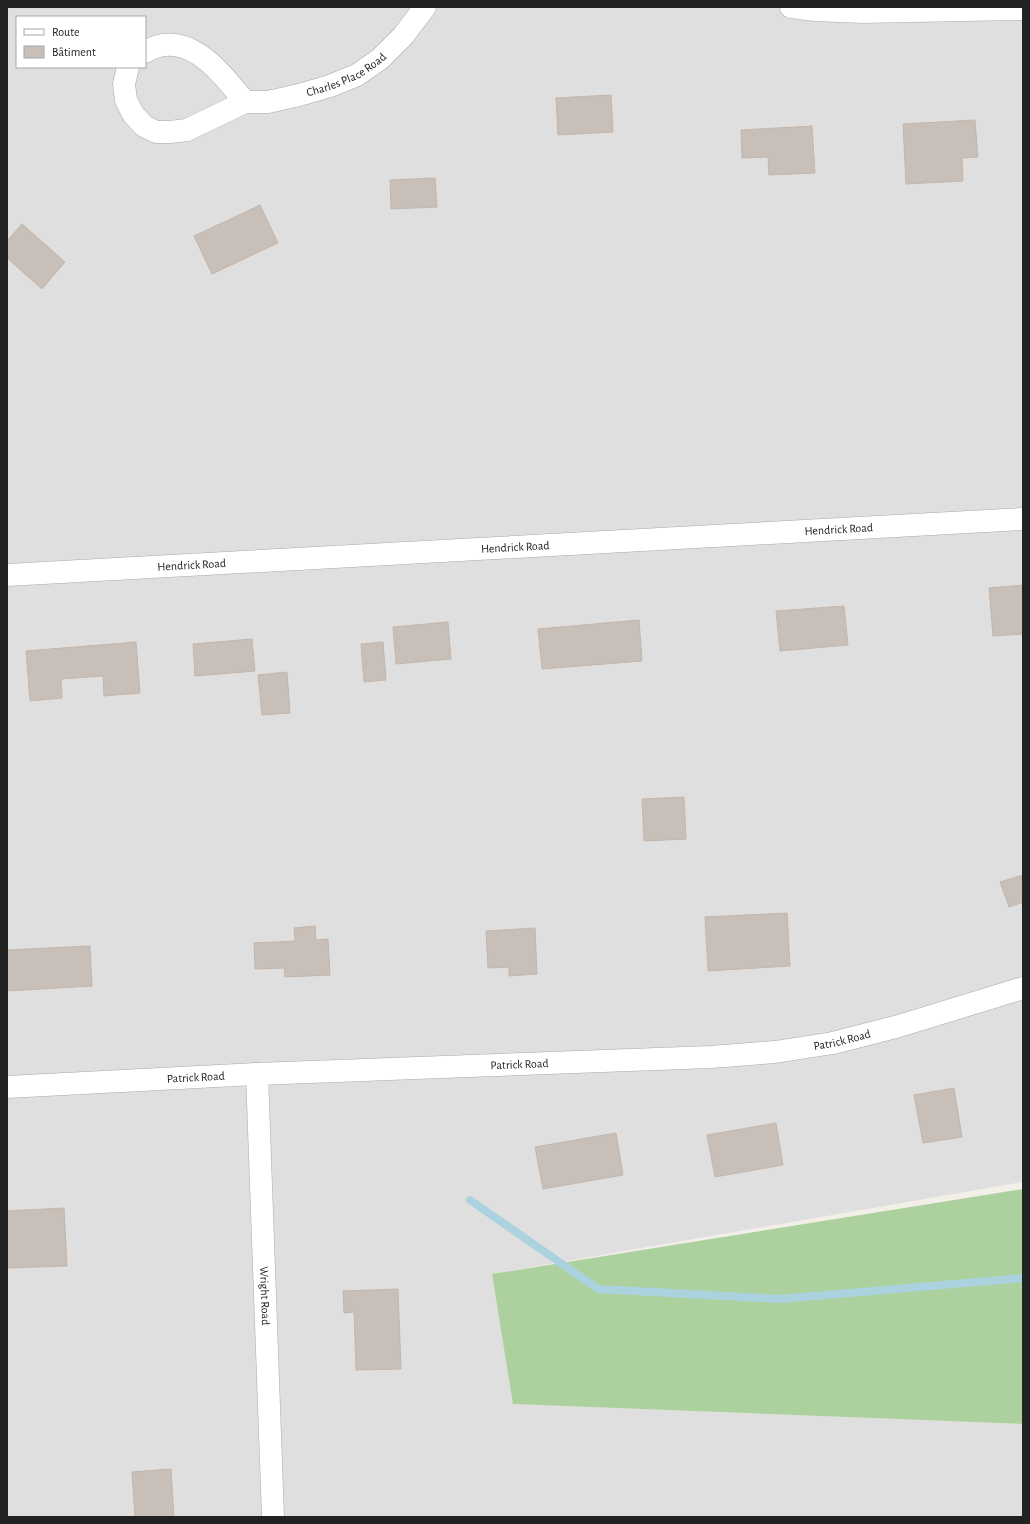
<svg xmlns="http://www.w3.org/2000/svg" width="1030" height="1524" viewBox="0 0 1030 1524" font-family="'Alegreya Sans',sans-serif">
<style>
.residential{fill:#e0dfdf;fill-rule:evenodd}
.forest{fill:#add19e}
.lines{fill:none;stroke-linecap:round;stroke-linejoin:round}
.stream{stroke:#aad3df;stroke-width:8}
.building{fill:#c7bfb8;stroke:#c4b6ab}
.minor-casing{stroke:#a9a9a9;stroke-width:23}
.minor{stroke:#fff;stroke-width:22}
.labels{text-anchor:middle;dominant-baseline:central;stroke-width:4;stroke-linejoin:round;paint-order:stroke}
.street-label{font-size:12px;fill:#222;stroke:#fff}
</style>
<rect width="100%" height="100%" fill="#f2efe9"/>
<path class="residential" d="M7,7H1023V1182L492,1274L514,1404L1023,1424V1517H7ZM17,17H145V67H17Z"/>
<path class="forest" d="M1023,1189V1424L513,1404L492,1274Z"/>
<g class="lines">
<path class="stream" d="M470,1200L598,1289L780,1299L1023,1278"/>
</g>
<g class="building">
<path d="M611,95L613,132L558,135L556,98Z"/>
<path d="M975,120L978,157L962,158L963,181L906,184L903,124Z"/>
<path d="M812,126L815,173L769,175L768,157L742,158L741,130Z"/>
<path d="M435,178L437,207L391,209L390,180Z"/>
<path d="M260,205L278,243L212,274L194,236Z"/>
<path d="M22,224L65,262L42,289L7,258V241Z"/>
<path d="M1023,585V634L993,636L989,588Z"/>
<path d="M844,606L848,645L780,651L776,611Z"/>
<path d="M639,620L642,661L542,669L538,629Z"/>
<path d="M448,622L451,659L396,664L393,627Z"/>
<path d="M252,639L255,671L195,676L193,644Z"/>
<path d="M136,642L140,693L104,696L103,676L61,679L62,698L30,701L26,651Z"/>
<path d="M383,642L386,680L364,682L361,644Z"/>
<path d="M287,672L290,713L262,715L258,675Z"/>
<path d="M684,797L686,839L644,841L642,799Z"/>
<path d="M1023,875V902L1009,907L1000,882Z"/>
<path d="M787,913L790,966L708,971L705,917Z"/>
<path d="M315,926L316,940L328,939L330,975L285,977L284,968L255,969L254,943L295,941L294,928Z"/>
<path d="M535,928L537,974L509,976V967L488,968L486,931Z"/>
<path d="M90,946L92,986L7,991V950Z"/>
<path d="M954,1088L962,1137L923,1143L914,1095Z"/>
<path d="M776,1123L783,1165L715,1177L707,1135Z"/>
<path d="M616,1133L623,1175L543,1189L535,1147Z"/>
<path d="M64,1208L67,1266L7,1268V1211Z"/>
<path d="M398,1289L401,1369L356,1370L354,1312L344,1313L343,1291Z"/>
<path d="M171,1469L174,1517H135L132,1472Z"/>
</g>
<g class="lines">
<defs>
<g id="minor">
<path d="M791,7L815,10L863,12L1023,9"/>
<path d="M145,52C187,26 222,74 245,102"/>
<path id="s1" d="M128,67L124,84L126,100L133,114L144,126L156,132H170L187,130L245,102H268L299,95L330,86L357,75L380,59L403,36L425,7"/>
<path id="s2" d="M7,575L1023,519"/>
<path id="s3" d="M257,1074L273,1517"/>
<path id="s4" d="M7,1087L257,1074L711,1057L775,1052L833,1043L899,1026L1023,988"/>
</g>
</defs>
<use href="#minor" class="minor-casing"/>
<use href="#minor" class="minor"/>
</g>
<g class="labels">
<g class="street-label">
<text stroke="none"><textPath href="#s1" startOffset="281">Charles Place Road</textPath></text>
<text stroke="none"><textPath href="#s2" startOffset="833">Hendrick Road</textPath></text>
<text stroke="none"><textPath href="#s2" startOffset="509">Hendrick Road</textPath></text>
<text stroke="none"><textPath href="#s2" startOffset="185">Hendrick Road</textPath></text>
<text stroke="none"><textPath href="#s4" startOffset="837">Patrick Road</textPath></text>
<text stroke="none"><textPath href="#s4" startOffset="513">Patrick Road</textPath></text>
<text stroke="none"><textPath href="#s4" startOffset="189">Patrick Road</textPath></text>
<text stroke="none"><textPath href="#s3" startOffset="222">Wright Road</textPath></text>
</g>
</g>
<rect width="1030" height="1524" fill="none" stroke="#222222" stroke-width="16"/>
<rect x="16" y="16" width="130" height="52" fill="#ffffff" stroke="#a7a7a7"/>
<rect x="24" y="29" width="20" height="6" fill="#ffffff" stroke="#a7a7a7"/>
<text x="52" y="36" font-size="12" fill="#222222">Route</text>
<rect x="24" y="46" width="20" height="12" fill="#c7bfb8" stroke="#a7a7a7"/>
<text x="52" y="56" font-size="12" fill="#222222">Bâtiment</text>
</svg>
